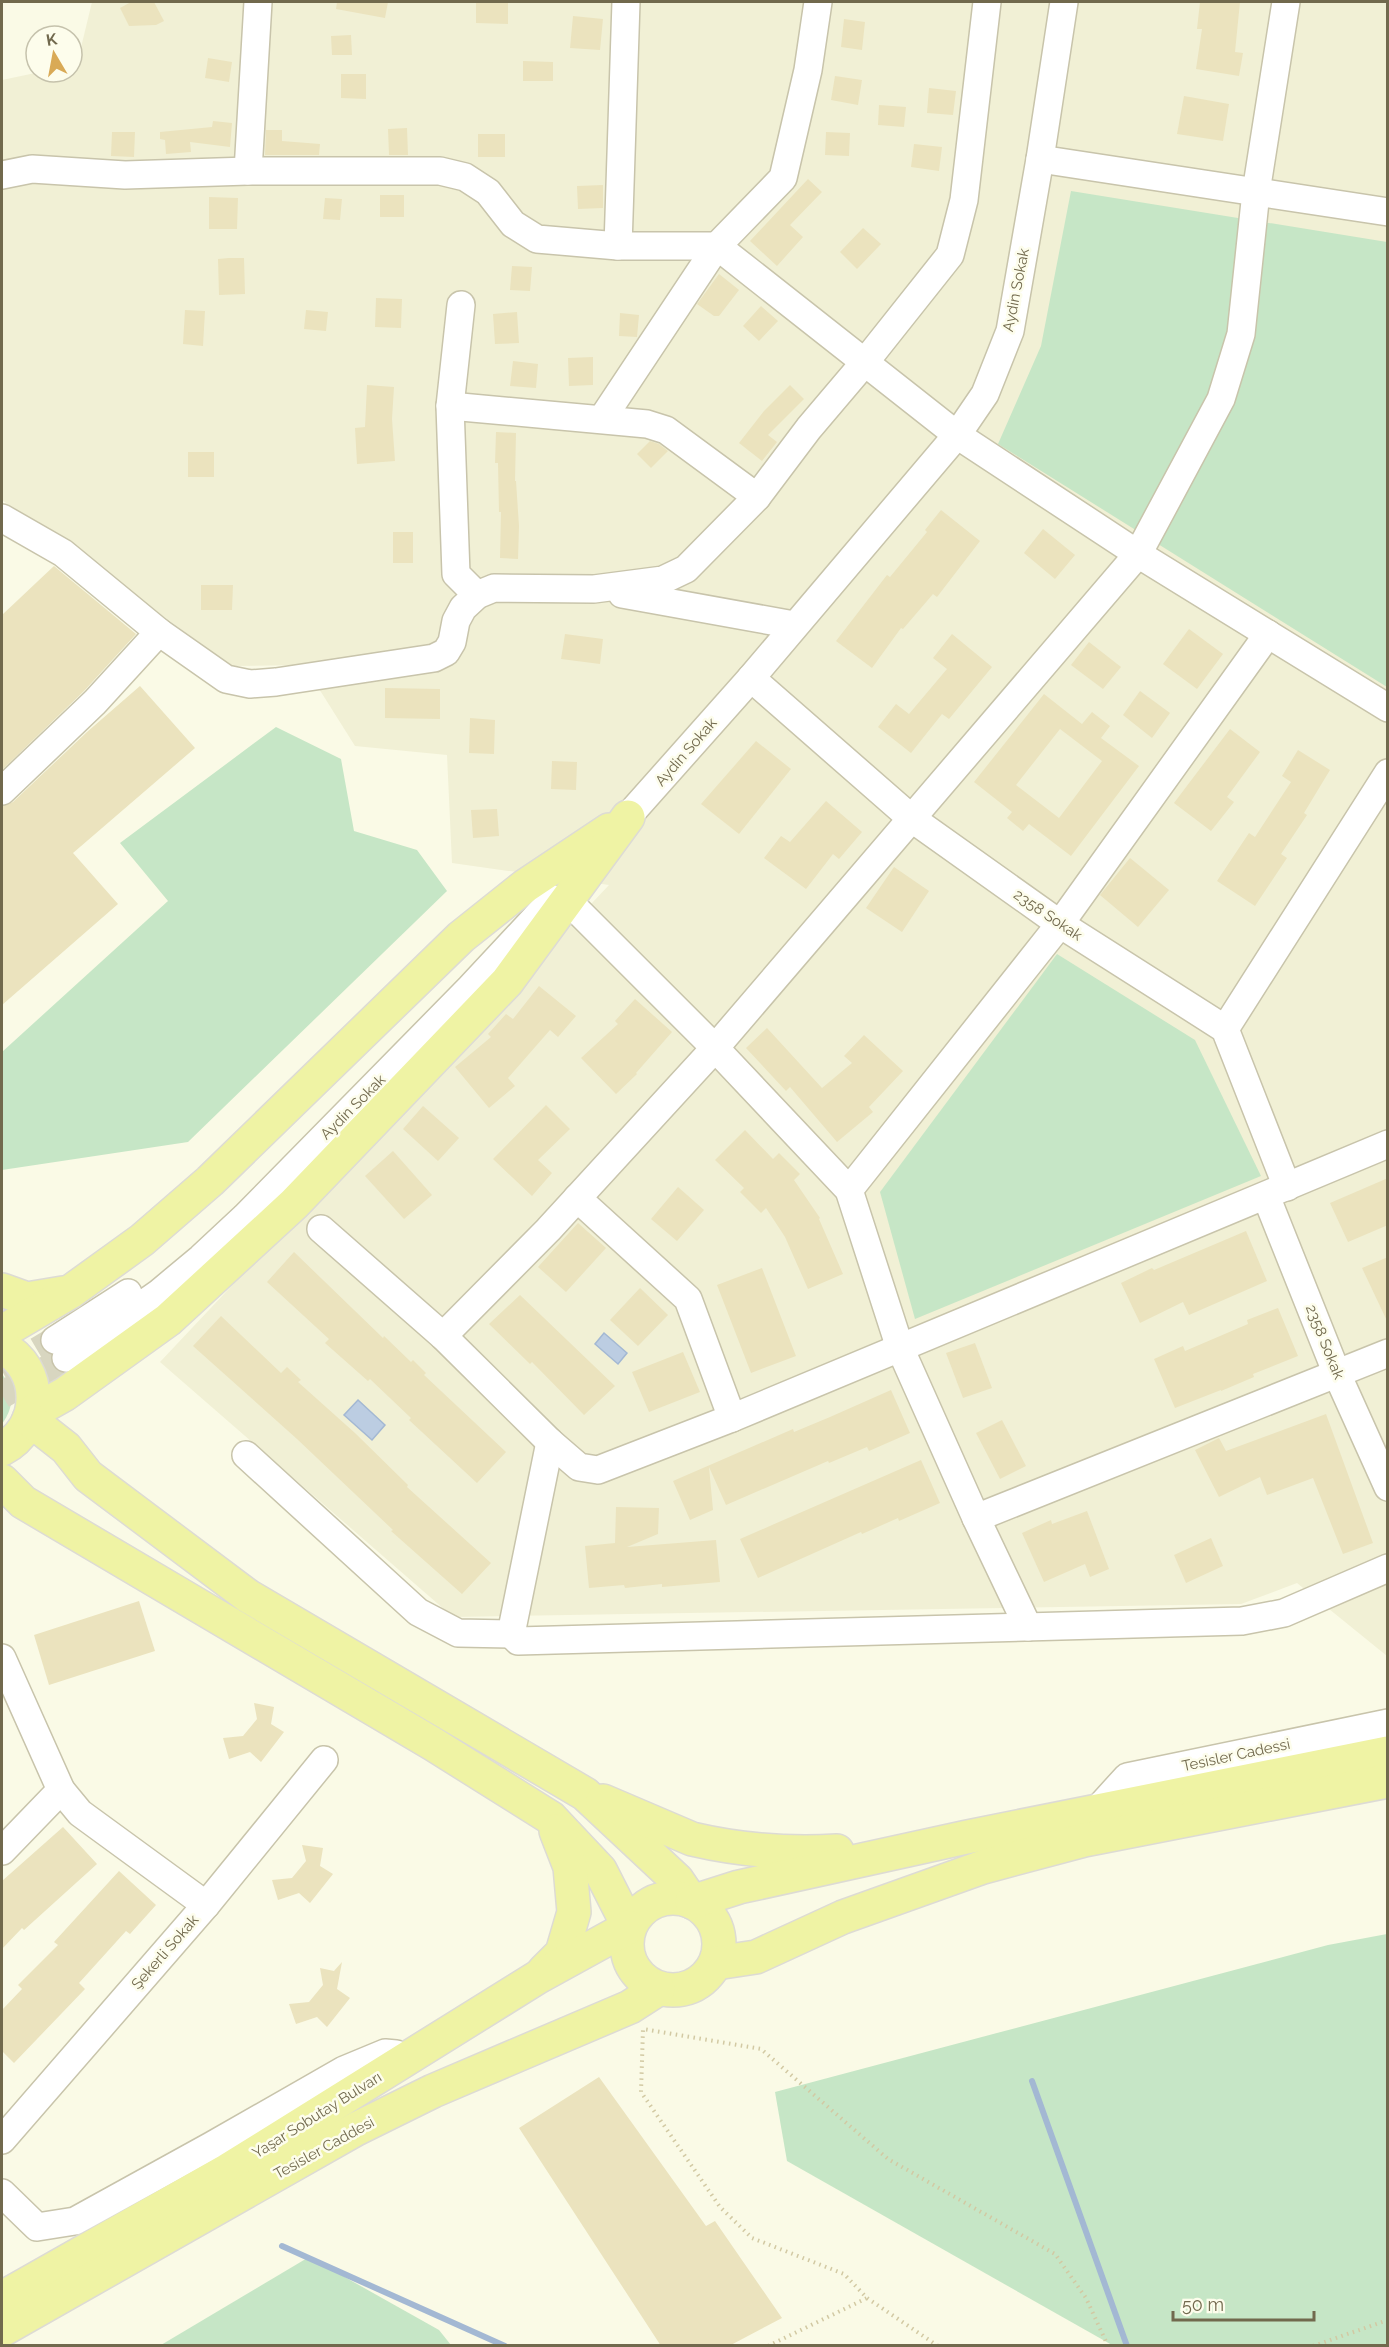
<svg xmlns="http://www.w3.org/2000/svg" width="1389" height="2347" viewBox="0 0 1389 2347" font-family="Raleway,sans-serif">
<style>
.residential{fill:#f1f0d5}
.green{fill:#c6e6c6}
.water{fill:#bccde2;stroke:#a3b8d3;stroke-width:1.5}
.lines{fill:none;stroke-linecap:round;stroke-linejoin:round}
.stream{stroke:#a3b8d3;stroke-width:6}
.building{fill:#ebe3be;fill-rule:evenodd}
.minor-tunnel{stroke:#d8d6c0;stroke-width:27;stroke-dasharray:27 14;stroke-linecap:butt}
.minor-casing{stroke:#c8c4ab;stroke-width:30}
.major-casing{stroke:#dddbd4;stroke-width:36}
.path{stroke:#d2c9a3;stroke-width:4;stroke-dasharray:1.5 4.5;stroke-linecap:butt}
.minor{stroke:#fff;stroke-width:27}
.major{stroke:#eff3a4;stroke-width:33}
.labels{text-anchor:middle;dominant-baseline:central;stroke-width:5;stroke-linejoin:round;paint-order:stroke}
.street-label{font-size:15px;fill:#71694d;stroke:#fdfdec}
</style>
<rect width="100%" height="100%" fill="#fafae6"/>
<path class="residential" d="M92,2H1387V1656L1297,1583L1241,1604L453,1617L160,1362L609,885L452,863L447,755L355,746L304,665L232,666L2,500V80L40,72H72V66L77,64Z"/>
<g class="green">
<path d="M1071,191L1387,242V687L998,444L1041,346Z"/>
<path d="M276,727L341,759L354,831L417,850L447,891L188,1142L2,1170V1052L168,901L120,843Z"/>
<path d="M1057,954L1195,1040L1261,1176L915,1319L880,1192Z"/>
<path d="M2,1374C15,1391 14,1407 2,1424Z"/>
<path d="M1387,1934V2345H1112L787,2161L775,2092L1328,1945Z"/>
<path d="M309,2257L439,2330L451,2345H161Z"/>
</g>
<g class="water">
<path d="M604,1333L627,1353L618,1364L595,1344Z"/>
<path d="M358,1400L385,1425L372,1440L344,1415Z"/>
</g>
<g class="lines">
<g class="stream">
<path d="M1032,2081L1127,2346"/>
<path d="M282,2246L505,2346"/>
</g>
</g>
<g class="building">
<path d="M131,2H154L164,21L156,25L129,26L120,8Z"/>
<path d="M337,2H388L385,18L336,9Z"/>
<path d="M476,2H508V24L476,23Z"/>
<path d="M1200,2H1240L1235,52L1243,53L1239,76L1196,69L1202,29H1197Z"/>
<path d="M573,16L603,19L600,50L570,48Z"/>
<path d="M844,19L865,22L862,50L841,47Z"/>
<path d="M351,35L352,55H332L331,36Z"/>
<path d="M208,58L232,62L229,82L205,78Z"/>
<path d="M523,61L553,62V81H523Z"/>
<path d="M341,74H366V99L341,98Z"/>
<path d="M835,76L862,80L858,105L831,100Z"/>
<path d="M929,88L956,91L953,115L927,113Z"/>
<path d="M1184,96L1229,104L1223,141L1177,134Z"/>
<path d="M879,105L906,107L904,127L878,125Z"/>
<path d="M213,121L232,123L230,147L190,142L191,152L166,154L165,140L160,139V132L212,127Z"/>
<path d="M407,128L408,155H389L388,129Z"/>
<path d="M266,130H282V141L320,144L319,155H265Z"/>
<path d="M112,132H135L134,157L111,156Z"/>
<path d="M826,132L850,133L849,156L825,155Z"/>
<rect x="478" y="134" width="27" height="23"/>
<path d="M914,144L942,147L939,171L911,167Z"/>
<path d="M808,179L822,192L790,225L803,237L777,266L750,241Z"/>
<path d="M603,185V208L578,209L577,186Z"/>
<rect x="380" y="195" width="24" height="22"/>
<path d="M209,197L238,198L237,229H209Z"/>
<path d="M325,198L342,199L340,220L323,219Z"/>
<path d="M863,228L881,244L857,269L840,252Z"/>
<path d="M229,258H244L245,294L219,295L218,259Z"/>
<path d="M512,266L532,267L530,291L510,290Z"/>
<path d="M719,274L739,290L719,316H714L697,304Z"/>
<path d="M376,298L402,299L401,328L375,327Z"/>
<path d="M761,306L778,321L759,341L743,326Z"/>
<path d="M185,310L205,311L203,346L183,344Z"/>
<path d="M306,310L328,312L326,331L304,329Z"/>
<path d="M517,312L519,343L495,344L493,314Z"/>
<path d="M620,313L639,315L637,337L619,336Z"/>
<path d="M593,357V385L569,386L568,358Z"/>
<path d="M513,361L538,364L536,388L510,386Z"/>
<path d="M367,385L394,387L392,419L395,461L357,464L355,428L365,427Z"/>
<path d="M790,385L804,399L768,435L777,442L762,461L739,443L764,411Z"/>
<path d="M496,432L516,433L515,481H516L519,526L518,559L500,558L501,512H499L498,463H495Z"/>
<path d="M650,441L659,444L668,451L651,468L637,454Z"/>
<rect x="188" y="452" width="26" height="25"/>
<path d="M941,510L980,541L937,597L933,594L903,629L901,628L872,668L836,641L887,575L890,577L927,532L925,530Z"/>
<path d="M1043,529L1075,555L1055,579L1024,553Z"/>
<rect x="393" y="532" width="20" height="31"/>
<path d="M54,566L136,634L84,691L2,770V615Z"/>
<path d="M201,585H233L232,610H201Z"/>
<path d="M1189,629L1223,654L1197,689L1163,664Z"/>
<path d="M565,634L603,639L600,664L561,659Z"/>
<path d="M952,634L992,667L949,719L942,714L911,753L878,727L896,704L909,714L947,669L933,658Z"/>
<path d="M1089,642L1121,667L1103,689L1071,665Z"/>
<path d="M140,686L195,748L73,853L118,904L2,1005V806L13,802L87,732Z"/>
<path d="M385,688L440,689V719L385,718Z"/>
<path d="M1140,691L1170,713L1152,738L1123,715Z"/>
<path d="M1044,694L1082,724L1092,712L1110,726L1101,738L1139,766L1071,856L1029,824L1023,831L1007,818L1012,812L974,782ZM1060,729L1102,761L1059,818L1016,785Z"/>
<path d="M470,718L495,720L494,754L469,753Z"/>
<path d="M1230,729L1260,752L1227,797L1234,802L1211,831L1174,803Z"/>
<path d="M756,741L791,769L739,834L701,804Z"/>
<path d="M1298,750L1330,770L1304,813L1307,815L1281,854L1287,858L1255,906L1217,881L1249,833L1255,837L1291,782L1282,776Z"/>
<path d="M552,761L577,762L576,790L551,789Z"/>
<path d="M826,801L862,832L839,859L833,854L806,889L764,858L781,836L790,842Z"/>
<path d="M497,809L499,836L473,838L471,810Z"/>
<path d="M1130,858L1169,890L1138,927L1100,895Z"/>
<path d="M894,867L929,891L902,932L866,908Z"/>
<path d="M539,986L576,1016L558,1037L550,1030L508,1078L515,1086L489,1108L455,1067L491,1037L488,1034L506,1014L513,1019Z"/>
<path d="M635,999L672,1032L636,1073L637,1074L616,1094L581,1058L618,1024L615,1021Z"/>
<path d="M767,1028L822,1088L852,1063L844,1056L864,1035L903,1071L869,1107L873,1112L837,1142L790,1087L786,1091L746,1048Z"/>
<path d="M546,1105L570,1129L538,1160L552,1173L532,1196L493,1159Z"/>
<path d="M423,1106L459,1138L438,1161L403,1129Z"/>
<path d="M745,1130L773,1159L779,1153L800,1174L794,1180L820,1218L819,1219L843,1274L808,1289L785,1237L766,1208L761,1213L740,1192L744,1188L715,1160Z"/>
<path d="M393,1151L432,1195L404,1219L365,1176Z"/>
<path d="M1388,1178V1225L1348,1242L1330,1203Z"/>
<path d="M678,1187L704,1210L677,1241L651,1219Z"/>
<path d="M578,1223L606,1248L566,1292L538,1267Z"/>
<path d="M1246,1231L1267,1281L1189,1315L1183,1302L1140,1323L1121,1283L1152,1268L1154,1270Z"/>
<path d="M294,1252L383,1338L384,1336L411,1362L413,1360L426,1373L424,1375L506,1452L477,1483L409,1420L411,1418L370,1379L368,1381L325,1343L329,1339L267,1282Z"/>
<path d="M1388,1257V1323L1362,1268Z"/>
<path d="M762,1268L796,1356L751,1373L717,1285Z"/>
<path d="M640,1288L668,1315L638,1346L610,1320Z"/>
<path d="M520,1295L615,1386L584,1415L532,1362L530,1364L489,1324Z"/>
<path d="M1278,1308L1298,1356L1253,1374L1254,1377L1221,1391V1390L1175,1408L1154,1359L1183,1346L1185,1351L1248,1324L1247,1320Z"/>
<path d="M221,1316L281,1373L287,1367L301,1380L298,1382L355,1433L408,1485L407,1487L491,1563L462,1594L391,1531L393,1530L297,1439L193,1346Z"/>
<path d="M975,1343L992,1388L963,1398L946,1353Z"/>
<path d="M683,1352L700,1392L649,1412L632,1372Z"/>
<path d="M891,1390L910,1433L869,1451L867,1447L829,1463L828,1461L726,1505L709,1467L713,1510L690,1520L673,1481L793,1429L794,1432L830,1417Z"/>
<path d="M1326,1414L1373,1543L1343,1554L1313,1478L1267,1495L1260,1477L1219,1497L1195,1450L1219,1438L1226,1451Z"/>
<path d="M1002,1420L1026,1466L1000,1479L976,1433Z"/>
<path d="M921,1460L940,1503L899,1521L898,1518L862,1534L861,1532L758,1578L740,1539Z"/>
<path d="M616,1507L659,1508L658,1534L627,1547L716,1540L720,1582L662,1587V1584L625,1588L624,1585L589,1588L585,1546L615,1543Z"/>
<path d="M1087,1511L1109,1569L1090,1577L1085,1564L1044,1582L1022,1533L1051,1520L1052,1524Z"/>
<path d="M1211,1538L1223,1566L1186,1583L1174,1555Z"/>
<path d="M139,1601L155,1651L49,1685L34,1635Z"/>
<path d="M254,1703L274,1707L271,1724L284,1732L261,1762L250,1752L229,1759L223,1738L243,1736L257,1719Z"/>
<path d="M63,1827L97,1864L24,1930L22,1928L2,1949V1881Z"/>
<path d="M302,1845L323,1848L320,1866L333,1874L310,1903L299,1893L278,1900L272,1880L292,1878L306,1861Z"/>
<path d="M119,1871L156,1905L130,1934L126,1931L79,1983L85,1989L14,2063L2,2051V2010L22,1989L18,1985L58,1945L54,1942Z"/>
<path d="M342,1962L337,1989L350,1998L327,2027L317,2017L296,2024L289,2004L309,2002L323,1985L320,1968L334,1971Z"/>
<path d="M599,2077L706,2226L715,2221L782,2318L729,2346H661L519,2128Z"/>
</g>
<g class="lines">
<g class="minor-tunnel">
<path d="M2,1371L55,1340"/>
<path d="M2,1395L66,1358"/>
</g>
<defs>
<g id="minor">
<path d="M1040,159L1388,212"/>
<path d="M248,171L258,2"/>
<path d="M2,175L32,169L125,175L248,171H440L465,177L488,192L513,224L537,239L618,246H717L957,435L1138,554L1388,708"/>
<path d="M618,246L626,2"/>
<path d="M461,305L450,406L456,574L477,595"/>
<path d="M450,406L647,424L666,430L757,497"/>
<path d="M602,419L717,246L783,178L808,70L818,2"/>
<path d="M2,518L63,553L159,632L226,679L250,684L276,682L434,658L446,652L452,642L456,621L463,608L477,595L494,588L594,589L663,580L686,569L757,497L809,428L865,362L950,255L964,200L987,2"/>
<path d="M622,594L794,625"/>
<path d="M751,678L911,818L1060,924L1225,1029L1287,1187"/>
<path d="M2,791L95,702L159,632"/>
<path d="M615,831L751,678L957,435L985,394L1010,331L1040,159L1064,2"/>
<path d="M567,900L715,1048L849,1190L900,1348L976,1518L1028,1627"/>
<path d="M1225,1029L1388,773"/>
<path d="M849,1190L1060,924L1268,634"/>
<path d="M1266,1196L1337,1374L1388,1487"/>
<path d="M577,1198L688,1299L732,1418"/>
<path d="M321,1229L443,1336L550,1442L579,1467L598,1470L732,1418L1388,1144"/>
<path d="M443,1336L548,1230L715,1048L1138,554L1221,399L1241,334L1256,192L1286,2"/>
<path d="M55,1340L128,1293"/>
<path d="M66,1358L159,1293L201,1258L245,1217L470,988L553,899"/>
<path d="M550,1442L511,1634L518,1641L1242,1621L1284,1613L1388,1568"/>
<path d="M246,1455L418,1612L458,1633L511,1634"/>
<path d="M976,1518L1388,1353"/>
<path d="M2,1658L61,1790L80,1813L206,1905"/>
<path d="M1097,1810L1127,1777L1388,1723"/>
<path d="M2,1851L61,1790"/>
<path d="M2,2140L206,1905L324,1760"/>
<path d="M2,2193L37,2227L75,2221L211,2146L344,2070L385,2053L396,2054L406,2061"/>
</g>
<g id="major">
<path d="M2,1290L27,1299L63,1293"/>
<path d="M2,1332L70,1292L142,1240L210,1181L461,937L525,886L609,830"/>
<path d="M2,1347C44,1368 43,1428 2,1449"/>
<path d="M33,1412L65,1394L168,1320L294,1204L507,982L628,817"/>
<path d="M29,1419L66,1448L88,1476L248,1596L585,1794L677,1880L692,1902"/>
<path d="M2,1481L23,1502L433,1744L551,1818L600,1870L629,1927"/>
<path d="M603,1801L692,1839C739,1850 788,1854 837,1851"/>
<circle cx="673" cy="1944" r="46"/>
<path d="M692,1902L739,1887L967,1837L1388,1753"/>
<path d="M716,1963L756,1957L843,1917L983,1867L1084,1840L1388,1781"/>
<path d="M544,1971L562,1953L574,1912L570,1867L556,1831"/>
<path d="M2,2298L228,2170L538,1977L629,1927"/>
<path d="M2,2330L356,2129L433,2091L630,2007L658,1989"/>
</g>
</defs>
<use href="#minor" class="minor-casing"/>
<use href="#major" class="major-casing"/>
<g class="path">
<path d="M768,2346L867,2298"/>
<path d="M938,2346L867,2298L844,2274L752,2238L720,2207L641,2092L643,2029L761,2049L888,2159L1055,2254L1086,2298L1108,2346"/>
<path d="M1313,2346L1388,2320"/>
</g>
<use href="#minor" class="minor"/>
<use href="#major" class="major"/>
</g>
<g class="labels">
<g class="street-label">
<text transform="translate(1016 290) rotate(-79)">Aydin Sokak</text>
<text transform="translate(686 752) rotate(-49)">Aydin Sokak</text>
<text transform="translate(1048 915) rotate(34)">2358 Sokak</text>
<text transform="translate(353 1107) rotate(-45)">Aydin Sokak</text>
<text transform="translate(1325 1342) rotate(68)">2358 Sokak</text>
<text transform="translate(1236 1755) rotate(-12)">Tesisler Cadessi</text>
<text transform="translate(165 1952) rotate(-49)">Şekerli Sokak</text>
<text transform="translate(317 2115) rotate(-32)">Yaşar Sobutay Bulvarı</text>
<text transform="translate(324 2148) rotate(-29)">Tesisler Caddesi</text>
</g>
</g>
<rect width="1389" height="2347" fill="none" stroke="#71694d" stroke-width="6"/>
<g transform="translate(54 54) rotate(350)"><circle r="28" fill="#fdfdec" stroke="#c5c2ac" stroke-width="1.5"/>
<path d="M0-4.5L10 22L0 15L-10 22Z" fill="#d9aa56"/>
<text y="-9" font-size="16" font-weight="bold" text-anchor="middle" fill="#71694d">K</text>
</g>
<path d="M1173 2311v9h141v-9" fill="none" stroke="#71694d" stroke-width="3"/>
<text x="1182" y="2311" font-size="18" fill="#71694d" stroke="#fdfdec" stroke-width="4.5" paint-order="stroke">50 m</text>
</svg>
